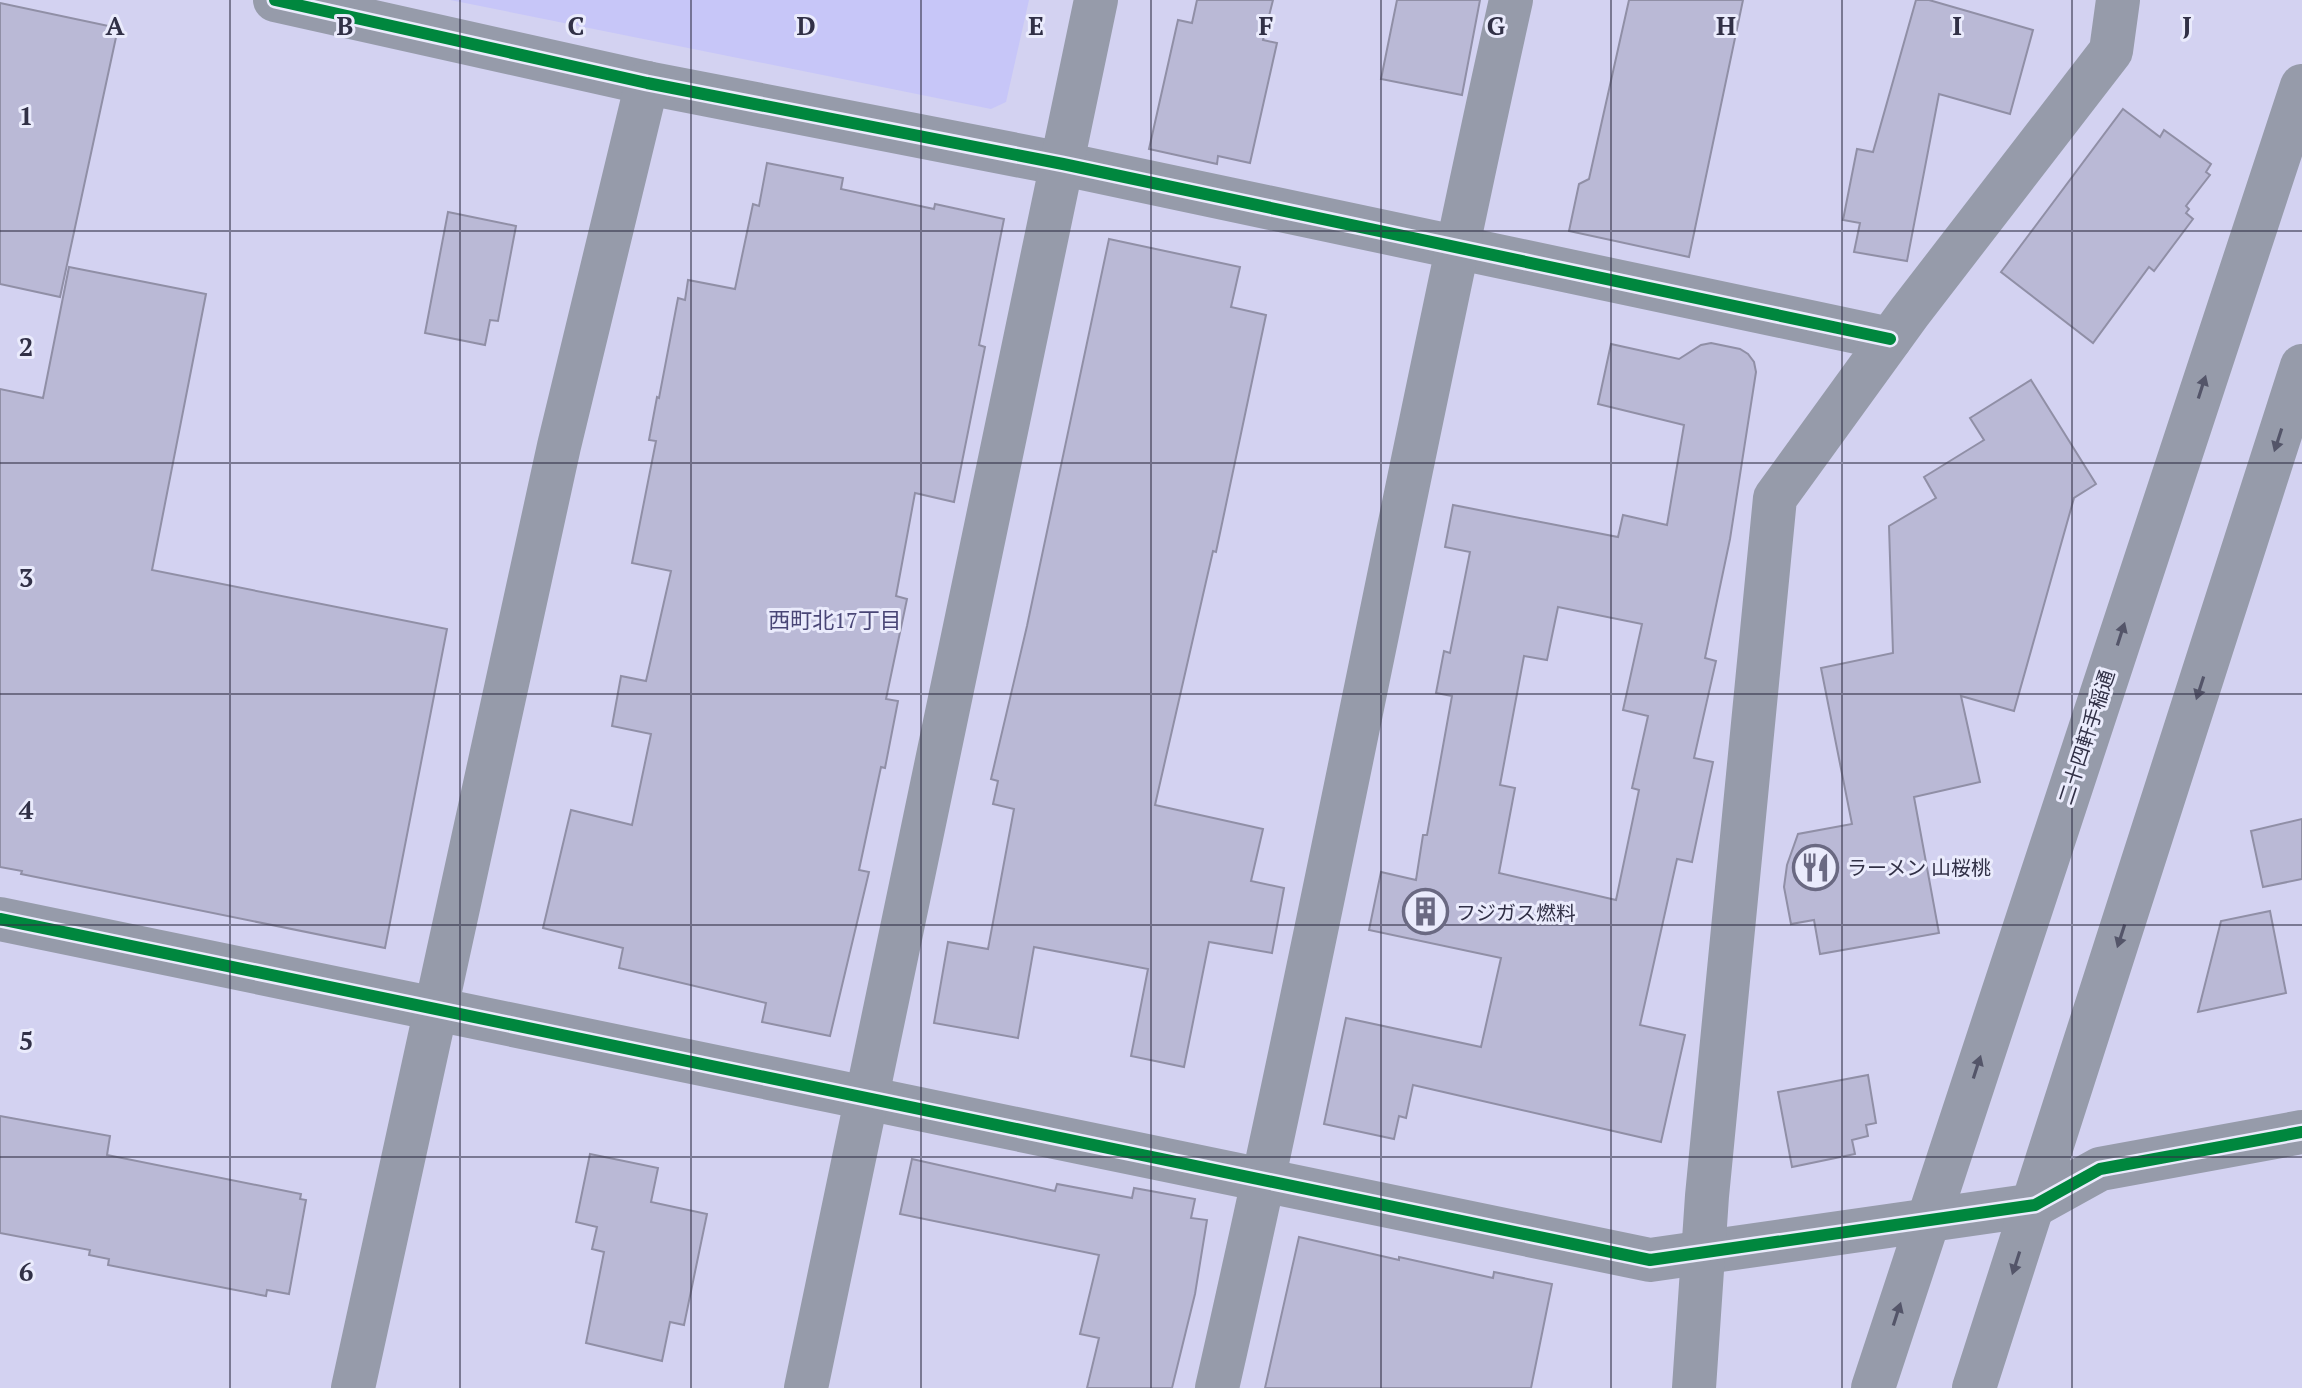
<svg xmlns="http://www.w3.org/2000/svg" width="2302" height="1388" viewBox="0 0 2302 1388" font-family="'PT Serif','Noto Sans JP',serif">
<style>
.built{fill:#c7c6f8}
.building{fill:#bab9d6;stroke:#908fa6;stroke-width:2;fill-rule:evenodd}
.lines{fill:none;stroke-linecap:round;stroke-linejoin:round}
.minor{stroke:#969baa;stroke-width:44}
.cycleway-casing{stroke:#eaebfc;stroke-width:17}
.cycleway{stroke:#00873e;stroke-width:12}
.oneway{fill:#545569}
.grid{fill:none;stroke:#313046;stroke-width:2;stroke-opacity:0.55}
.labels{text-anchor:middle;dominant-baseline:central;stroke-width:6;stroke-linejoin:round;paint-order:stroke}
.street-label{font-size:20px;fill:#313046;stroke:#eaebfc}
.poi-label{font-size:20px;fill:#313046;stroke:#eaebfc;text-anchor:start}
.neighbourhood-label{font-size:22px;fill:#494676;stroke:#eaebfc}
.grid-label{font-size:26px;text-anchor:middle;font-weight:bold;fill:#313046;stroke:#eaebfc;stroke-width:6;stroke-linejoin:round;paint-order:stroke}
</style>
<rect width="100%" height="100%" fill="#d3d2f1"/>
<path class="built" d="M450,0H1029L1006,102L991,109Z"/>
<g class="building">
<path d="M1197,0H1273L1263,40L1277,43L1250,163L1218,156L1217,164L1149,149L1178,20L1192,23Z"/>
<path d="M1397,0H1480L1462,95L1381,79Z"/>
<path d="M1629,0H1743L1689,257L1569,231L1579,184L1589,179Z"/>
<path d="M1916,0H1929L2033,30L2010,114L1939,94L1907,261L1854,252L1860,223L1843,220L1857,149L1873,152Z"/>
<path d="M0,3L118,28L60,297L0,284Z"/>
<path d="M2123,109L2160,137L2164,130L2211,164L2206,172L2210,175L2186,206L2189,209L2186,213L2193,219L2154,271L2149,267L2093,343L2001,272Z"/>
<path d="M767,163L843,178L841,189L934,209L935,204L1004,219L979,345L985,347L954,502L915,493L896,596L907,599L886,699L898,701L885,768L881,767L859,870L869,872L830,1036L762,1022L766,1003L619,968L623,948L543,928L571,810L632,825L651,734L612,726L621,676L646,681L671,571L632,563L656,441L649,440L657,397L659,398L678,298L685,300L688,280L735,289L753,204L759,206Z"/>
<path d="M448,212L516,226L498,321L490,320L485,345L425,333Z"/>
<path d="M1109,239L1240,267L1231,307L1266,315L1216,552L1213,551L1155,805L1263,829L1251,881L1284,888L1272,953L1209,942L1184,1067L1131,1056L1148,969L1034,947L1018,1038L934,1023L948,942L988,949L1014,809L993,804L998,781L991,779L1027,626Z"/>
<path d="M69,267L206,294L152,570L447,629L385,948L21,874L22,871L0,867V389L43,398Z"/>
<path d="M1711,343L1740,349L1748,354L1754,362L1756,372L1730,539L1705,658L1716,661L1694,758L1713,762L1692,862L1677,859L1640,1025L1685,1035L1661,1142L1413,1085L1406,1118L1399,1116L1394,1139L1324,1124L1346,1018L1481,1047L1501,958L1369,930L1381,872L1416,880L1423,835H1427L1452,696L1436,693L1444,651L1450,653L1470,552L1445,547L1453,505L1618,537L1623,515L1667,525L1684,425L1598,404L1611,344L1679,359L1701,345ZM1558,607L1642,624L1623,710L1648,716L1632,788L1639,790L1616,900L1499,873L1515,788L1500,785L1524,656L1547,660Z"/>
<path d="M2031,380L2096,484L2074,498L2014,711L1961,696L1980,782L1914,797L1939,933L1820,954L1814,920L1791,924L1784,887L1787,865L1798,834L1852,824L1821,668L1893,653L1889,526L1936,498L1924,477L1984,440L1970,418Z"/>
<path d="M2302,819V879L2263,887L2251,831Z"/>
<path d="M2270,911L2286,993L2198,1012L2221,921Z"/>
<path d="M1868,1075L1876,1123L1866,1125L1868,1136L1852,1140L1855,1154L1792,1167L1778,1092Z"/>
<path d="M0,1116L110,1136L107,1155L301,1194L300,1199L306,1200L289,1294L267,1290L266,1296L108,1265L109,1259L89,1255L90,1250L0,1233Z"/>
<path d="M590,1154L658,1168L651,1202L707,1214L684,1325L670,1322L662,1361L586,1343L604,1252L592,1249L597,1227L576,1222Z"/>
<path d="M912,1159L1055,1191L1057,1184L1132,1198L1134,1188L1195,1199L1191,1218L1207,1220L1195,1294L1172,1388H1087L1099,1338L1080,1334L1099,1255L900,1214Z"/>
<path d="M1299,1237L1399,1260V1257L1493,1278L1494,1272L1552,1284L1531,1388H1265Z"/>
</g>
<g class="lines">
<g class="minor">
<path d="M275,0L647,83L1063,164L1890,339"/>
<path d="M0,919L1650,1260L2035,1205L2100,1169L2302,1132"/>
<path d="M353,1388L559,446L647,83"/>
<path d="M806,1388L1096,0"/>
<path d="M1217,1388C1322,927 1408,462 1511,0"/>
<path d="M1694,1388L1707,1196L1775,498L1909,313L2111,51L2118,0"/>
<path d="M1873,1388L2302,86"/>
<path d="M1974,1388L2302,366"/>
</g>
<defs>
<g id="cycleway">
<path d="M275,0L647,83L1063,164L1890,339"/>
<path d="M0,919L1650,1260L2035,1205L2100,1169L2302,1132"/>
</g>
</defs>
<use href="#cycleway" class="cycleway-casing"/>
<use href="#cycleway" class="cycleway"/>
</g>
<defs><path id="oneway-solid" d="M-6-.8H1V-3.2L6.5 0L1 3.2V.8H-6Z" transform="scale(2)"/></defs>
<g class="oneway">
<use href="#oneway-solid" transform="translate(2202 387) rotate(-72)"/>
<use href="#oneway-solid" transform="translate(2278 440) rotate(108)"/>
<use href="#oneway-solid" transform="translate(2121 634) rotate(-72)"/>
<use href="#oneway-solid" transform="translate(2200 688) rotate(108)"/>
<use href="#oneway-solid" transform="translate(2121 936) rotate(108)"/>
<use href="#oneway-solid" transform="translate(1977 1067) rotate(-72)"/>
<use href="#oneway-solid" transform="translate(2016 1263) rotate(108)"/>
<use href="#oneway-solid" transform="translate(1897 1314) rotate(-72)"/>
</g>
<path class="grid" d="M230,0V1388M460,0V1388M691,0V1388M921,0V1388M1151,0V1388M1381,0V1388M1611,0V1388M1842,0V1388M2072,0V1388M0,231H2302M0,463H2302M0,694H2302M0,925H2302M0,1157H2302"/>
<defs>
<symbol id="restaurant-ring" viewBox="-11 -11 22 22"><circle r="9.5" fill="#eaebfc" stroke="#6a6982" stroke-width="1.5"/><path d="M-5-6h1v4h1v-4h1v4h1v-4h1v5L-1.5 .5V6h-2V.5L-5-1ZM5-6V6H3V1.5H1.5Q1.5-4 5-6Z" fill="#6a6982"/></symbol>
<symbol id="building-ring" viewBox="-11 -11 22 22"><circle r="9.5" fill="#eaebfc" stroke="#6a6982" stroke-width="1.5"/><path d="M-4-6H4V6H1V3H-1V6H-4ZM-2.5-4.3h1.7v1.8h-1.7ZM.8-4.3h1.7v1.8H.8ZM-2.5-1h1.7V.8h-1.7ZM.8-1h1.7V.8H.8Z" fill="#6a6982"/></symbol>
</defs>
<g fill-rule="evenodd">
<use href="#restaurant-ring" x="1790" y="842" width="51" height="51"/>
<use href="#building-ring" x="1400" y="886" width="51" height="51"/>
</g>
<g class="labels">
<g class="street-label">
<text transform="translate(2086 737) rotate(-72)">二十四軒手稲通</text>
</g>
<g class="poi-label">
<text x="1847" y="867">ラーメン 山桜桃</text>
<text x="1456" y="912">フジガス燃料</text>
</g>
<g class="neighbourhood-label">
<text x="835" y="619">西町北17丁目</text>
</g>
</g>
<g class="grid-label">
<text x="115" y="35">A</text>
<text x="345" y="35">B</text>
<text x="576" y="35">C</text>
<text x="806" y="35">D</text>
<text x="1036" y="35">E</text>
<text x="1266" y="35">F</text>
<text x="1496" y="35">G</text>
<text x="1726" y="35">H</text>
<text x="1957" y="35">I</text>
<text x="2187" y="35">J</text>
<text x="26" y="125">1</text>
<text x="26" y="356">2</text>
<text x="26" y="587">3</text>
<text x="26" y="819">4</text>
<text x="26" y="1050">5</text>
<text x="26" y="1281">6</text>
</g>
</svg>
